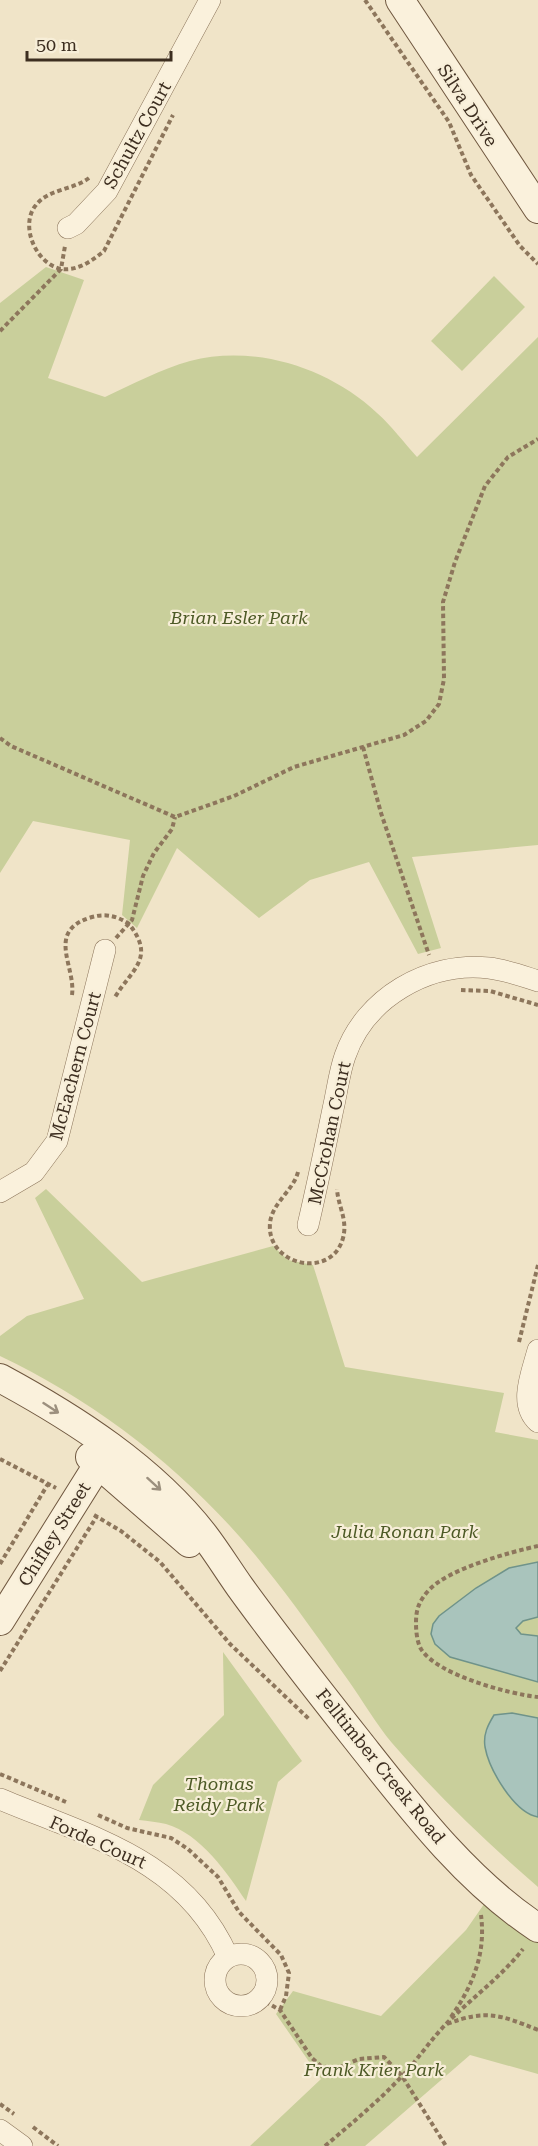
<svg xmlns="http://www.w3.org/2000/svg" width="538" height="2146" viewBox="0 0 538 2146" font-family="'Roboto Serif',serif">
<style>
.green{fill:#c9cf9b}
.water{fill:#a9c4bc;stroke:#6f938a;stroke-width:1.5}
.lines{fill:none;stroke-linecap:round;stroke-linejoin:round}
.street-casing{stroke:#8d765c;stroke-width:22}
.secondary-casing{stroke:#6f573f;stroke-width:30}
.path{stroke:#8d765c;stroke-width:4;stroke-dasharray:4.5 3;stroke-linecap:butt}
.street{stroke:#faf1dc;stroke-width:21}
.secondary{stroke:#faf1dc;stroke-width:28}
.oneway{stroke:#9c907e}
.labels{text-anchor:middle;dominant-baseline:central;stroke-width:4.5;stroke-linejoin:round;paint-order:stroke}
.street-label{font-size:18px;fill:#3d2e20;stroke:#f7eed8}
.park-label{font-size:18px;font-style:italic;fill:#4d5a26;stroke:#f7eed8}
</style>
<rect width="100%" height="100%" fill="#f0e4c8"/>
<g class="green">
<path d="M46,267L84,280L48,378L105,397C133,384 161,369 190,361C255,344 329,368 377,413C392,426 404,443 417,457L538,337V845L412,857L441,948L418,954L369,862L310,880L259,918L177,848L137,928L122,915L130,840L33,821L0,873V303Z"/>
<path d="M494,276L525,307L462,371L431,341Z"/>
<path d="M46,1189L142,1282L273,1246L288,1260L313,1265L345,1367L504,1393L495,1432L538,1440V1887C486,1842 437,1795 392,1743C376,1724 363,1701 348,1680C321,1642 294,1603 264,1566C195,1478 101,1404 0,1356V1336L27,1316L84,1299L35,1198Z"/>
<path d="M223,1652L302,1761L278,1782L246,1901C227,1873 201,1834 166,1824C158,1822 148,1821 139,1820L153,1785L224,1715Z"/>
<path d="M489,1897L538,1931V2074L470,2055L365,2146H250L321,2079L276,2014L293,1991L381,2016L466,1930Z"/>
</g>
<g class="water">
<path d="M538,1562V1617L523,1621L516,1628L521,1634L538,1636V1682L450,1657L435,1644L431,1634L433,1624L439,1616L476,1588L509,1568Z"/>
<path d="M512,1713L538,1718V1817C514,1813 489,1769 485,1747C483,1734 488,1725 494,1715Z"/>
</g>
<g class="lines">
<defs>
<g id="street">
<path d="M68,228L76,224L107,191L210,0"/>
<path d="M0,1192L34,1172L57,1141L105,950"/>
<path d="M308,1225C317,1187 325,1148 333,1109C337,1092 339,1073 345,1056C365,998 428,961 489,968C506,970 522,976 538,981"/>
<path d="M538,1350C532,1373 518,1404 538,1422"/>
<path d="M0,1799C90,1837 185,1859 228,1957"/>
<circle cx="241" cy="1980" r="26"/>
<path d="M0,2130L22,2146"/>
</g>
<g id="secondary">
<path d="M400,0L538,209"/>
<path d="M0,1378C74,1418 152,1468 204,1535C217,1552 228,1570 240,1587C279,1641 321,1694 362,1746C414,1812 468,1882 538,1928"/>
<path d="M90,1457L189,1543"/>
<path d="M0,1621L109,1447"/>
</g>
</defs>
<use href="#street" class="street-casing"/>
<use href="#secondary" class="secondary-casing"/>
<g class="path">
<path d="M365,0L449,122L471,175L520,246L538,264"/>
<path d="M89,178C73,190 48,189 36,205C19,225 36,265 62,269C78,271 93,260 104,251L173,115"/>
<path d="M0,331L61,269L65,246"/>
<path d="M0,738L11,746L175,817L234,796L294,767L404,735L426,721L439,704L444,679L443,602L455,562L485,486L508,457L538,439"/>
<path d="M363,747L381,813L429,955"/>
<path d="M116,938L132,920L143,876L154,853L172,829L175,817"/>
<path d="M461,990L490,991L538,1005"/>
<path d="M72,995C76,967 46,932 89,918C103,913 116,915 129,924C156,958 132,969 115,997"/>
<path d="M298,1172C293,1191 272,1203 270,1223C266,1266 332,1280 343,1238C348,1220 338,1206 337,1189"/>
<path d="M519,1342L538,1265"/>
<path d="M0,1459L56,1488"/>
<path d="M94,1515L121,1531L160,1562L230,1644L309,1719"/>
<path d="M538,1546C510,1552 448,1569 429,1590C419,1601 416,1609 416,1623C416,1631 417,1642 421,1649C437,1675 509,1694 538,1697"/>
<path d="M0,1564L48,1484"/>
<path d="M0,1671L97,1516"/>
<path d="M0,1774L66,1802"/>
<path d="M98,1815L127,1828L171,1838L188,1849L218,1877L239,1912L281,1955L289,1973L286,1996L280,2010"/>
<path d="M259,1998L280,2010L312,2058L321,2066L336,2069L359,2059L384,2057L402,2076L446,2146"/>
<path d="M451,2017C473,1985 486,1954 481,1915"/>
<path d="M447,2024C486,2009 501,2015 538,2030"/>
<path d="M0,2104L14,2114"/>
<path d="M33,2127L58,2146"/>
<path d="M325,2146C352,2123 379,2101 403,2075C419,2058 432,2038 448,2022C473,1997 501,1977 523,1949"/>
</g>
<use href="#street" class="street"/>
<use href="#secondary" class="secondary"/>
</g>
<defs><path id="oneway-shaft" d="M-6 0H5M1.5-3L5.5 0L1.5 3" fill="none" stroke-width="1.6" stroke-linecap="round" stroke-linejoin="round" transform="scale(1.5)"/></defs>
<g class="oneway">
<use href="#oneway-shaft" transform="translate(51 1408) rotate(33)"/>
<use href="#oneway-shaft" transform="translate(154 1484) rotate(42)"/>
</g>
<g class="labels">
<g class="street-label">
<text transform="translate(468 105) rotate(57)">Silva Drive</text>
<text transform="translate(137 135) rotate(-61)">Schultz Court</text>
<text transform="translate(75 1066) rotate(-75)">McEachern Court</text>
<text transform="translate(329 1133) rotate(-78)">McCrohan Court</text>
<text transform="translate(54 1534) rotate(-58)">Chifley Street</text>
<text transform="translate(381 1766) rotate(51)">Felltimber Creek Road</text>
<text transform="translate(98 1842) rotate(24)">Forde Court</text>
</g>
<g class="park-label">
<text x="239" y="617">Brian Esler Park</text>
<text x="405" y="1531">Julia Ronan Park</text>
<text x="219" y="1783">Thomas<tspan x="219" dy="21">Reidy Park</tspan></text>
<text x="374" y="2069">Frank Krier Park</text>
</g>
</g>
<path d="M27 51v9h144v-9" fill="none" stroke="#3d2e20" stroke-width="3"/>
<text x="36" y="51" font-size="18" fill="#3d2e20" stroke="#f7eed8" stroke-width="4.5" paint-order="stroke">50 m</text>
</svg>
